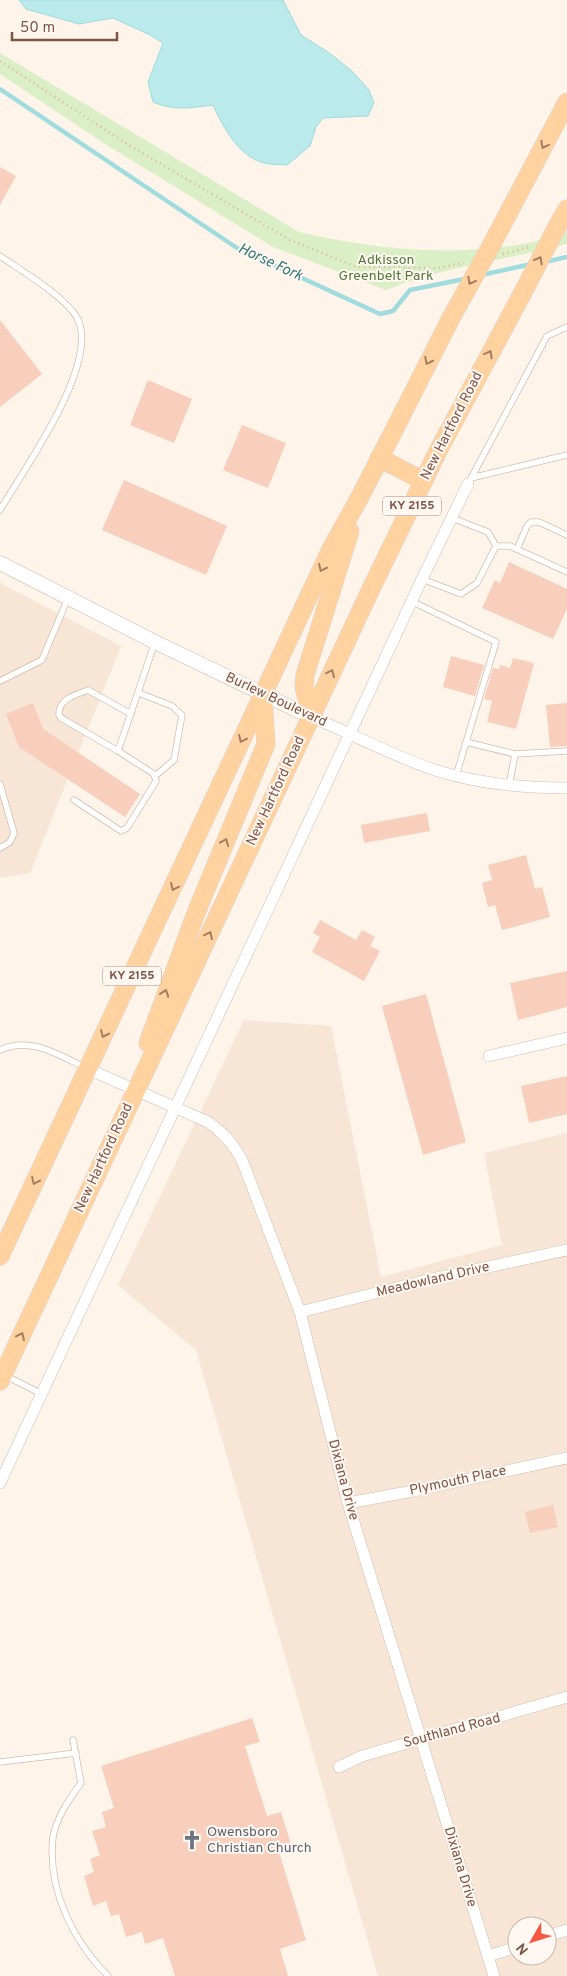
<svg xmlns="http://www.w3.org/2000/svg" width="567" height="1976" viewBox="0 0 567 1976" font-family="Overpass,sans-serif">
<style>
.residential{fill:#f7e5d6;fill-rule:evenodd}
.green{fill:#daefc5}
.water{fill:#baeaec;stroke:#9fdbdf}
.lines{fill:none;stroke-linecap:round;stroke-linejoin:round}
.stream{stroke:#9fdbdf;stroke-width:4.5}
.building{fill:#f8cebd}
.service-casing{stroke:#d5bcaf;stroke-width:7}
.minor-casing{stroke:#d5bcaf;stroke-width:12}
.tertiary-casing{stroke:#d5bcaf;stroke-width:15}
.primary-casing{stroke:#ddd3cf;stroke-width:19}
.path{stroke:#deb19f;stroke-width:2.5;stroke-dasharray:1 4;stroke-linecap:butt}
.service{stroke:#fff;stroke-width:5.5}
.minor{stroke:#fff;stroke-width:11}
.tertiary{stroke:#fff;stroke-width:14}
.primary{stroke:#ffd2a0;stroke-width:18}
.primary-bridge-casing{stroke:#ddd3cf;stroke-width:19;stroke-linecap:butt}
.primary-bridge{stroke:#ffd2a0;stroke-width:18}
.oneway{stroke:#a57b62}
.labels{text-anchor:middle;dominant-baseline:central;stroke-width:4;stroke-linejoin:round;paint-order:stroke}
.shield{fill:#fff8f2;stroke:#a5877b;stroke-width:1}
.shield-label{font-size:12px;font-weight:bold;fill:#7e5648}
.park-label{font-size:14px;fill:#527839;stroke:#fff8f2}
.street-label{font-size:14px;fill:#7e5648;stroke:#fff8f2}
.worship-label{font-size:14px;fill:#5b616d;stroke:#fff8f2;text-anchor:start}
.water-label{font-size:15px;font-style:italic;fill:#36787c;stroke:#fff8f2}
</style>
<rect width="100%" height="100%" fill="#fff4e9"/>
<g class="residential">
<path d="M0,583L121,646L30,873L0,878Z"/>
<path d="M244,1020L331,1026L381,1277L502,1245L484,1153L567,1133V1976H378L196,1350L118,1285ZM517,1926H547V1956H517Z"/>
</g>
<path class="green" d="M0,53L299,232C373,249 448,257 523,244C538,242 553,235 567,231V244C507,260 443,267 386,290L273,247L105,144L0,74Z"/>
<path class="water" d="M19,0H283L301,35L328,52L352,71L369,90L374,103L368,116L323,118L316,127L310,146L287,165C280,164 271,165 264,163C238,156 223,127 213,105C191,108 174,111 153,102L148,82L163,43L150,35L113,18L79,24L26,9Z"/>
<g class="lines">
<g class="stream">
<path d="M0,89L237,248L380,314L393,311L410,290L469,278"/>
<path d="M545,262L567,257"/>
<path d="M481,275L532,264"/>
</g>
</g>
<g class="building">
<path d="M0,167L16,176L0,205Z"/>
<path d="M0,320L42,374L0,407Z"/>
<path d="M148,380L192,399L174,443L130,425Z"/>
<path d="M242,425L286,443L268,488L223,470Z"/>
<path d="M124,480L227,526L206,575L102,530Z"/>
<path d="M509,562L567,589V609L553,639L482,608L495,580L500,583Z"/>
<path d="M451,656L484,665L475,696L443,687Z"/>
<path d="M513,658L534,663L516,729L487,722L492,701L484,699L493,668L499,669L500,665L510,668Z"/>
<path d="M33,703L43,729L140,794L125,817L19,747L6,714Z"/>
<path d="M567,703V746L550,747L546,705Z"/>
<path d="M427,813L430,831L364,843L361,825Z"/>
<path d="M526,855L535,889L542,887L550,917L502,930L495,905L488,907L482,883L492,880L488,865Z"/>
<path d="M320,920L356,940L362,930L375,937L370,946L380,951L364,981L312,952L320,937L313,933Z"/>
<path d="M567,971V1007L518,1020L510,983Z"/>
<path d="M426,994L466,1142L423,1155L382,1006Z"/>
<path d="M567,1076V1114L529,1123L521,1086Z"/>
<path d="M553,1505L558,1527L530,1533L525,1512Z"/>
<path d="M252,1718L260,1742L245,1746L267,1816L281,1812L292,1848L279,1852L306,1940L280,1949L288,1976H175L163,1938L145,1944L142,1932L126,1937L119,1914L111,1916L106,1901L93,1906L84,1876L94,1872L90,1859L100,1855L92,1831L106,1827L102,1812L114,1808L101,1766Z"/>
</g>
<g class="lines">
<defs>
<g id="service">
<path d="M0,256C20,270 74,301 80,325C93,373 25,468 0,510"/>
<path d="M471,478L567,455"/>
<path d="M468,484L547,336L567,327"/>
<path d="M496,546H510L567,572"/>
<path d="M517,549L527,526L531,522H539L567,535"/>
<path d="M422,579L461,594L477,583L496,546L488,532L452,518"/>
<path d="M411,601L496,642L456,776"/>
<path d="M0,681L42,660L68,598"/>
<path d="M139,693L172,706L182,715L174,760L155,776"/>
<path d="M466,742L515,754"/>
<path d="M118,751L61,718L59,715C58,699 75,695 88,690L131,714"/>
<path d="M0,784L14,833L10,842L0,848"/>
<path d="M509,786L515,754L567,751"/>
<path d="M74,800L121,831L127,828L156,781L154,774L118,751L155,642"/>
<path d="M0,1050C30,1036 59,1055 86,1068"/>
<path d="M6,1376L42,1394"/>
<path d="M73,1740L81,1783C70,1798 56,1818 53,1837C47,1889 73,1941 108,1976"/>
<path d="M0,1762L76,1753"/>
</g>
<g id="minor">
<path d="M311,717C353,734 394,757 438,771C480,784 523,788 567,788"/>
<path d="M489,1056L567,1038"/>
<path d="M88,1069L208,1122C224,1133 233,1144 242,1160L300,1312L348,1503L494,1976"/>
<path d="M300,1312L427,1280L567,1250"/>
<path d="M0,1483L422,579L468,484"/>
<path d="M348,1503L413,1491L567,1458"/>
<path d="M339,1767L362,1756L567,1697"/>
<path d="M547,1936L567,1930"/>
<path d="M488,1956L517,1947"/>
</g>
<path id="tertiary" d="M0,563L155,642L311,717"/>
<g id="primary">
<path d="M559,223L567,209"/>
<path d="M492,244L567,102"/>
<path d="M379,458L424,481"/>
<path d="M311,717L304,687L305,675L350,531"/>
<path d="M148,1043L196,913L266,744L263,697"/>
<path d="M0,1256L331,549L361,495L451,318"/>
<path d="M0,1381L370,591L438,451L520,298"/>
</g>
</defs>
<use href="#service" class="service-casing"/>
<use href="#minor" class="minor-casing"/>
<use href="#tertiary" class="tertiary-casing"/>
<use href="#primary" class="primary-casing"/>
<g class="path">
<path d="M0,61L127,144L290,240L357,267L438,268L464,263"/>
<path d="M503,254L530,247"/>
</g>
<use href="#service" class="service"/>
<use href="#minor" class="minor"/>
<use href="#tertiary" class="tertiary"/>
<use href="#primary" class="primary"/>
<defs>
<g id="primary-bridge">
<path d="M520,298L559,223"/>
<path d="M451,318L492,244"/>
</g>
</defs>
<use href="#primary-bridge" class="primary-bridge-casing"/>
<use href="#primary-bridge" class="primary-bridge"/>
</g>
<defs><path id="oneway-chevron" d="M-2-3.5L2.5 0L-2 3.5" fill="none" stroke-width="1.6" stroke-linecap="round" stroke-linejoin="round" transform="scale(1.25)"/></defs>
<g class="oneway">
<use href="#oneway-chevron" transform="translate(544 145) rotate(118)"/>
<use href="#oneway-chevron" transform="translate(539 260) rotate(-62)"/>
<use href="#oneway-chevron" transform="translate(471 281) rotate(119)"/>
<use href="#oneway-chevron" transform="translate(489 354) rotate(-62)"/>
<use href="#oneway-chevron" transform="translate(428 361) rotate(117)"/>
<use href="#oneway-chevron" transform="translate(322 568) rotate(115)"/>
<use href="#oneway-chevron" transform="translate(331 673) rotate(-65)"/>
<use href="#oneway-chevron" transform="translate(242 739) rotate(115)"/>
<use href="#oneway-chevron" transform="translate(225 842) rotate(-68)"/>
<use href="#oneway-chevron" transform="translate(174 887) rotate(115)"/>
<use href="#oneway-chevron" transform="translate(209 935) rotate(-65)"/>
<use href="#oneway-chevron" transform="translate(165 993) rotate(-70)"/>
<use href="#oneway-chevron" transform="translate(104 1034) rotate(115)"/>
<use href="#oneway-chevron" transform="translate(35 1181) rotate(115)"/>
<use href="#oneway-chevron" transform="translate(21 1336) rotate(-65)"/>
</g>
<defs>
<symbol id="church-bare" viewBox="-9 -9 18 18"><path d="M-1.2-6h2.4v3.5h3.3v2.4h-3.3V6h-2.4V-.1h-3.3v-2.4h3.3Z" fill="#6b7280" stroke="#fff8f2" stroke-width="2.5" paint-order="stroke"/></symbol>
</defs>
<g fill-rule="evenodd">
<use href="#church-bare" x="178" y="1826" width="28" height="28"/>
</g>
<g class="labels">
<g class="shield">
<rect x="383" y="496.5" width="58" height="19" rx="4"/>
<rect x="103" y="966.5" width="58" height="19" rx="4"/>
</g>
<g class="shield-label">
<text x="412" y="506">KY 2155</text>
<text x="132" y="976">KY 2155</text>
</g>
<g class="park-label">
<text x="386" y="260">Adkisson<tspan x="386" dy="16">Greenbelt Park</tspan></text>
</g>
<g class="street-label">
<text transform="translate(452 426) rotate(-63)">New Hartford Road</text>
<text transform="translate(276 700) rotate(25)">Burlew Boulevard</text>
<text transform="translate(276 791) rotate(-65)">New Hartford Road</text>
<text transform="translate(104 1158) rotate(-65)">New Hartford Road</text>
<text transform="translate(433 1280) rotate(-13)">Meadowland Drive</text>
<text transform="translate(343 1480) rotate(75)">Dixiana Drive</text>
<text transform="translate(458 1481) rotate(-12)">Plymouth Place</text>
<text transform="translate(452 1731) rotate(-15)">Southland Road</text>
<text transform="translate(460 1867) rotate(73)">Dixiana Drive</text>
</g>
<g class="worship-label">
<text x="207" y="1832">Owensboro<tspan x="207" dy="16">Christian Church</tspan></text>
</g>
<g class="water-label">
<text transform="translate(270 263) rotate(25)">Horse Fork</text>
</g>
</g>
<g transform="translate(532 1941) rotate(231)"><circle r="24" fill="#fff8f2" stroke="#cbb7ae"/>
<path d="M0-4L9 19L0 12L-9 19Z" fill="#f65741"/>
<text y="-8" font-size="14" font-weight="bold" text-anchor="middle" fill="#7e5648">N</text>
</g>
<path d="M12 32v8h105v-8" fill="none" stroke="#7e5648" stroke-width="2.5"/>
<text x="20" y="32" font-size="15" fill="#7e5648" stroke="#fff8f2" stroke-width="4" paint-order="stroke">50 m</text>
</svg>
